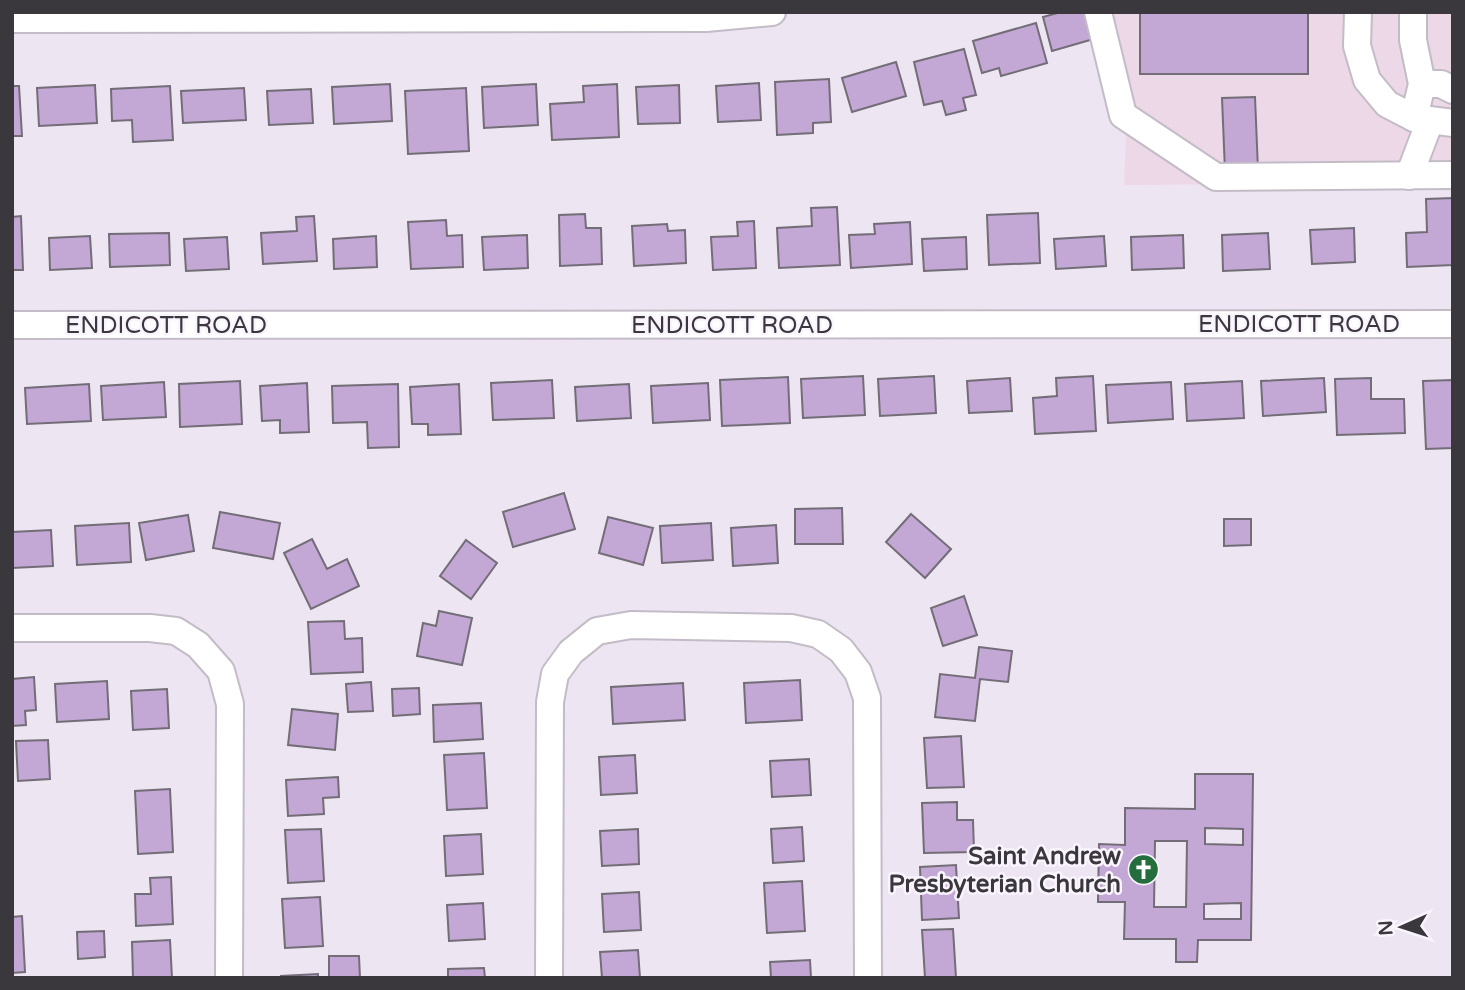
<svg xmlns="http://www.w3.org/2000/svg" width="1465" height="990" viewBox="0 0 1465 990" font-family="'Varela Round',sans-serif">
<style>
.commercial{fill:#edd8e7}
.building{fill:#c3a7d5;stroke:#736d77;stroke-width:2;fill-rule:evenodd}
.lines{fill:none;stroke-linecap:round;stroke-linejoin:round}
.minor-casing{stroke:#c3bcc7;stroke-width:30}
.minor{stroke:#fff;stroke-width:26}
.labels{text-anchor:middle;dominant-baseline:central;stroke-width:5;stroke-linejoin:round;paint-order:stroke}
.street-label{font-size:24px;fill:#3a383c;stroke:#faf4ff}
.poi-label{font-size:24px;font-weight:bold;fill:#3a383c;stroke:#faf4ff;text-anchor:end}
</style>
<rect width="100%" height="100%" fill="#ede6f2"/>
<path class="commercial" d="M1100,12H1453V182L1124,185L1127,112Z"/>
<g class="building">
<path d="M1061,12H1090L1097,38L1052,51L1043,17Z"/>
<rect x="1140" y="13" width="168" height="61"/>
<path d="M1036,23L1047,63L1001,76L999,68L982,73L973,41Z"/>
<path d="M964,49L976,95L963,98L966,110L946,115L942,101L924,105L914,62Z"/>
<path d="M896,62L906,96L852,112L842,78Z"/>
<path d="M829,79L831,122L813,123V133L777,135L775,82Z"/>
<path d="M759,83L761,120L718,122L716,86Z"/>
<path d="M390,84L392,121L334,124L332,87Z"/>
<path d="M536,84L538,125L484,128L482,87Z"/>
<path d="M617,84L619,137L552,140L550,104L584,102L583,86Z"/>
<path d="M95,85L97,123L39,126L37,88Z"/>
<path d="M679,85L680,123L638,124L636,87Z"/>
<path d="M12,86H19L22,136H12Z"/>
<path d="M170,86L173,140L133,142L132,120L112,121L111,89Z"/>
<path d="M244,88L246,120L183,123L181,91Z"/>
<path d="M466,88L469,151L408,154L405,91Z"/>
<path d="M311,89L313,123L269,125L267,91Z"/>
<path d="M1255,97L1258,170L1225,171L1222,98Z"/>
<path d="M1453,198V265L1407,267L1406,233L1427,232L1426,199Z"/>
<path d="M837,207L840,265L779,268L777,228L812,226L811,208Z"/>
<path d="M1038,213L1040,263L989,265L987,215Z"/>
<path d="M585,214L586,228H601L602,264L560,266L559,215Z"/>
<path d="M21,216L23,270H12V217Z"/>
<path d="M314,216L317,261L263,264L261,233L297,231L296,217Z"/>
<path d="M446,220L447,236L462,235L463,267L411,269L408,222Z"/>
<path d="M754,221L756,268L713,270L711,237L738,236L737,222Z"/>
<path d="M910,222L912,264L851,268L849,235L875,234L874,224Z"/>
<path d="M667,224L668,231L685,230L686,263L634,266L632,226Z"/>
<path d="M1354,228L1355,262L1312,264L1310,230Z"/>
<path d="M169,233L170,265L110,267L109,234Z"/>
<path d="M1268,233L1270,269L1223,271L1222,235Z"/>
<path d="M527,235L528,268L484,270L482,237Z"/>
<path d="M1183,235L1184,268L1132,270L1131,237Z"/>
<path d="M90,236L92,268L50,270L49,238Z"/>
<path d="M376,236L377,267L334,269L333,239Z"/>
<path d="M1104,236L1106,266L1056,269L1054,239Z"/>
<path d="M227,237L229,269L186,271L184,239Z"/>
<path d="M966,237L967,269L924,271L922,239Z"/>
<path d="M863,376L865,415L803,418L801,379Z"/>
<path d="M934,376L936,413L880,416L878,379Z"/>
<path d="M1093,376L1096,431L1035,434L1033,398L1057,396L1056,378Z"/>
<path d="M788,377L790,423L722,426L720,380Z"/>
<path d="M1010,378L1012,411L969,413L967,381Z"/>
<path d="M1324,378L1326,412L1263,416L1261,381Z"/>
<path d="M1371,378V399H1404L1405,433L1337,435L1335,379Z"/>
<path d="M552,380L554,418L493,420L491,383Z"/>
<path d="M1453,380V448L1426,449L1423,381Z"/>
<path d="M240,381L242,424L180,427L179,384Z"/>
<path d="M1242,381L1244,418L1187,421L1185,384Z"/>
<path d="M164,382L166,417L103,420L101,386Z"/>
<path d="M1171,382L1173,419L1108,423L1106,385Z"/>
<path d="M307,383L309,432L280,433V420L262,421L260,386Z"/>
<path d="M708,383L710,420L653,423L651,386Z"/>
<path d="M89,384L91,421L27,424L25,388Z"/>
<path d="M398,384L399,447L368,448L367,422L333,423L332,386Z"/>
<path d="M459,384L461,434L428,435V424H412L410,387Z"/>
<path d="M629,384L631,418L577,421L575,387Z"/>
<path d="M564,493L575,529L513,547L503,512Z"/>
<path d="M842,508L843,544H795V509Z"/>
<path d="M220,512L280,523L273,559L213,548Z"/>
<path d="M911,514L951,549L925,578L886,542Z"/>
<path d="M188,515L194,551L146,560L139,523Z"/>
<path d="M608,517L653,528L643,565L599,553Z"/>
<path d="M1224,519H1251V545L1224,546Z"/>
<path d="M129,523L131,562L77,565L75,526Z"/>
<path d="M711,523L713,560L662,563L660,526Z"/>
<path d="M776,525L778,563L733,566L731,528Z"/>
<path d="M51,530L53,566L12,568V532Z"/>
<path d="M312,539L327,569L347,559L359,586L311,609L284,553Z"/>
<path d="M466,540L497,563L471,599L440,576Z"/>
<path d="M964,596L977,635L943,646L931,608Z"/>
<path d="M439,611L472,618L462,665L417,656L423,623L436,626Z"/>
<path d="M344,621L345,639L362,638L363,672L311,674L308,622Z"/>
<path d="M979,647L1012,651L1008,682L980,679L975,721L935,717L940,674L975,678Z"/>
<path d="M34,677L36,710L25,711L26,725L12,726V679Z"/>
<path d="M800,680L802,720L746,723L744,683Z"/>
<path d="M107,681L109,719L57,722L55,684Z"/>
<path d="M371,682L373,711L348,712L346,684Z"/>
<path d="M683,683L685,720L613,724L611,687Z"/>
<path d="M419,688L420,714L393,716L392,689Z"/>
<path d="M167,689L169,728L133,730L131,691Z"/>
<path d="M481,703L483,739L434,742L433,705Z"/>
<path d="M292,709L338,714L335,750L288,745Z"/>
<path d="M961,736L964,787L927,788L924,738Z"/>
<path d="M48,740L50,779L18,781L16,741Z"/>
<path d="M484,753L487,808L447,810L444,755Z"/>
<path d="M635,755L637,793L601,795L599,757Z"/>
<path d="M809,759L811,795L772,797L770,761Z"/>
<path d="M1195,774H1253L1251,940H1198L1197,962H1176V939H1124L1125,902H1098L1099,844L1125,845V808L1195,809ZM1205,828L1243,829V845L1205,844ZM1155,841H1187L1186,907H1154ZM1241,903V919H1204V904Z"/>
<path d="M338,777L339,797L323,798L324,814L288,816L286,780Z"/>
<path d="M170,789L173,852L138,854L135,791Z"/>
<path d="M957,802V820H973L974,852L924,853L922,803Z"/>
<path d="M802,827L804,861L773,863L771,829Z"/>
<path d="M321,829L324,881L288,883L285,830Z"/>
<path d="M638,829L639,864L602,866L600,831Z"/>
<path d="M481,834L483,874L446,876L444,836Z"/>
<path d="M956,865L959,918L922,920L920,867Z"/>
<path d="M171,877L173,924L136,926L135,894H151L150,878Z"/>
<path d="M802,881L805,931L767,933L764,883Z"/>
<path d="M639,892L641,930L604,932L602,894Z"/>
<path d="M320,897L323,946L285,948L282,899Z"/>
<path d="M483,903L485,939L449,941L447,905Z"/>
<path d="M22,916L25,972L12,973V917Z"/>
<path d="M953,929L956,978H925L922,930Z"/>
<path d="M104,931L105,957L78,959L77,932Z"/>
<path d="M170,940L172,978H133L132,942Z"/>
<path d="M638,950L640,978H602L600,952Z"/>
<path d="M329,956H359L360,978H329Z"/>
<path d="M810,960L811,978H771L770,962Z"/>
<path d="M484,968L485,978H448V969Z"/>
<path d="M318,974V978H281V976Z"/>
</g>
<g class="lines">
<defs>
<g id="minor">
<path d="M1098,12L1123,115L1216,177L1453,175"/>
<path d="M1358,12L1357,46L1367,80L1387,104L1414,118L1453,123"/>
<path d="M1413,12V40L1422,84L1414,118"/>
<path d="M12,19L706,18L772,12"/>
<path d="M1422,84H1441L1453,90"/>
<path d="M1409,176L1430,121"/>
<path d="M12,325L1453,324"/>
<path d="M12,628H150L176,631L198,645L221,671L230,704L229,978"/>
<path d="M549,978L550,702L555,674L571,652L597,631L631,625L791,628L818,634L841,650L858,672L867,698L868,978"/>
</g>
</defs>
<use href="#minor" class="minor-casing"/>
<use href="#minor" class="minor"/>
</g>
<defs>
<symbol id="church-disc" viewBox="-11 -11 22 22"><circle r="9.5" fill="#236e3c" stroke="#faf4ff"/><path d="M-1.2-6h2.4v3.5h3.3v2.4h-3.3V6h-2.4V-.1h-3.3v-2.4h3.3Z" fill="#fff"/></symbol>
</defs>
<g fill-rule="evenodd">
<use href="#church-disc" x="1126" y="852" width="35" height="35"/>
</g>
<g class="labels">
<g class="street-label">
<text x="1299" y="324">ENDICOTT ROAD</text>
<text x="166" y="325">ENDICOTT ROAD</text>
<text x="732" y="325">ENDICOTT ROAD</text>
</g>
<g class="poi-label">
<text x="1121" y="856">Saint Andrew<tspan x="1121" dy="28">Presbyterian Church</tspan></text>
</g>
</g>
<rect width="1465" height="990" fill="none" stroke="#3a383c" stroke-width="28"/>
<g transform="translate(1402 927) rotate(267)" stroke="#faf4ff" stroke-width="5" paint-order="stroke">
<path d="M0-5L12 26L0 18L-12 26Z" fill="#3a383c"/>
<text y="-10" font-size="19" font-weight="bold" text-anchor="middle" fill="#3a383c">N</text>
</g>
</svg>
